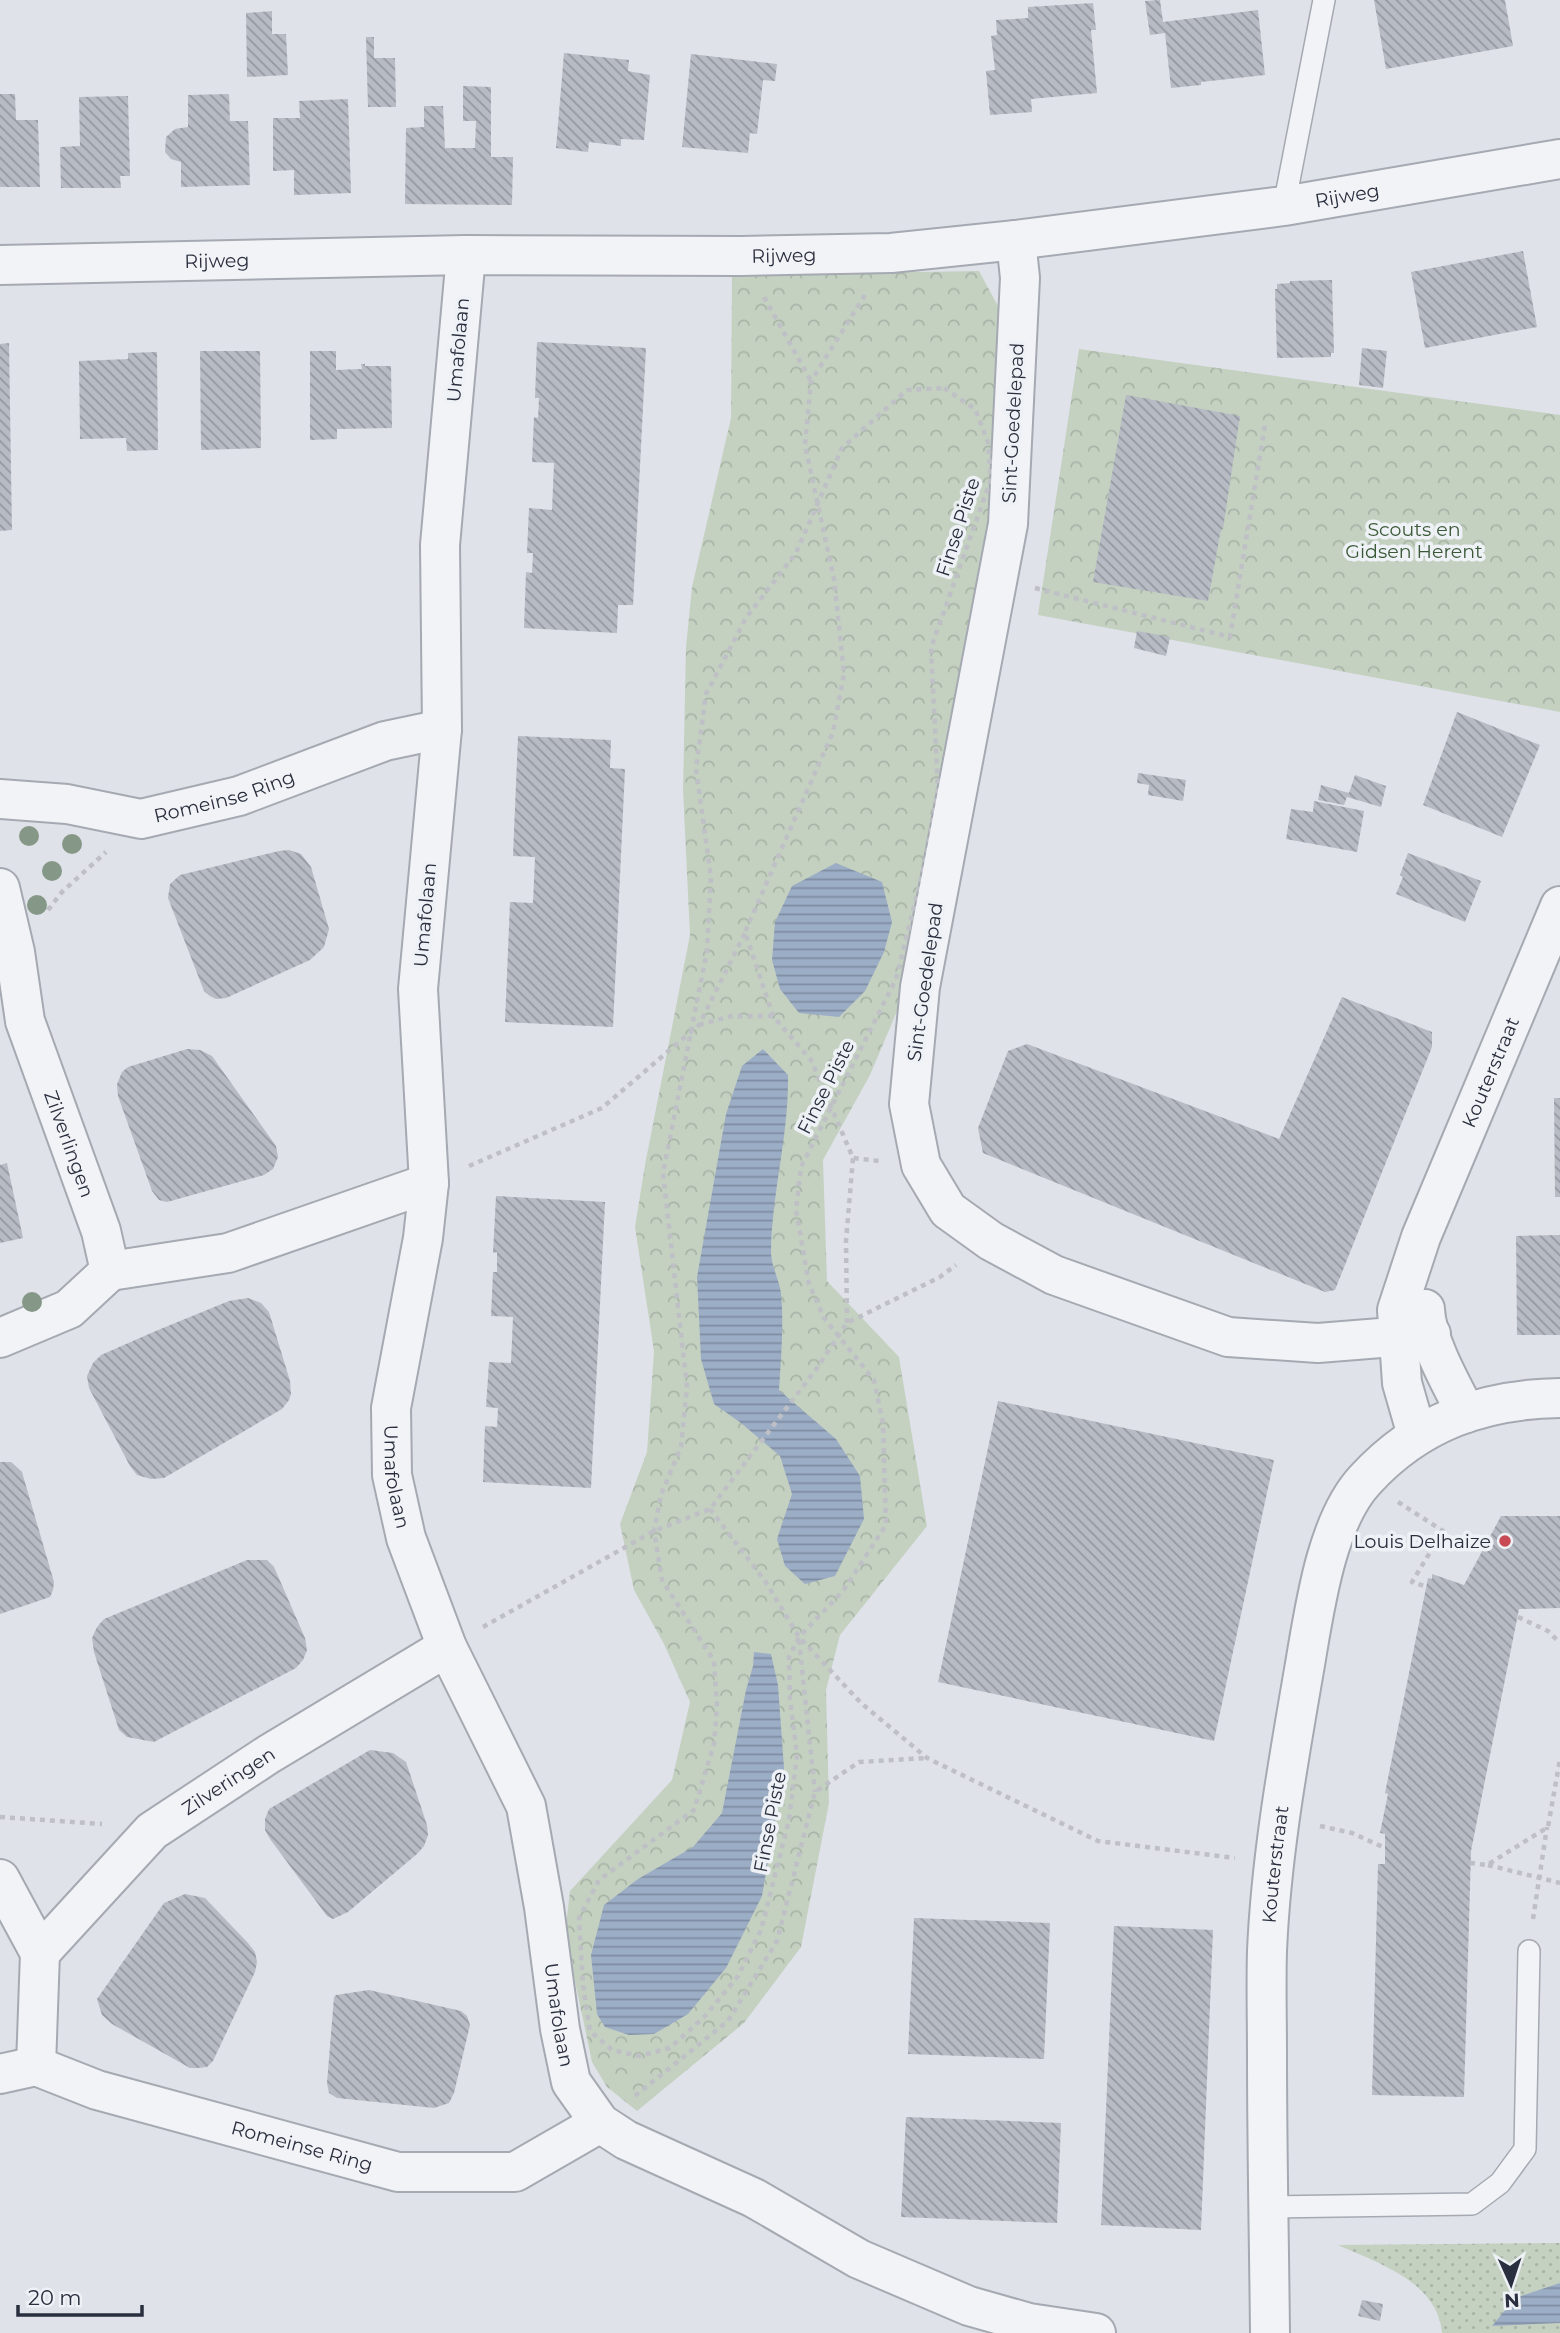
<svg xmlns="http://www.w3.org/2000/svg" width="1560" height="2333" viewBox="0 0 1560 2333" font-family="Montserrat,sans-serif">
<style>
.grass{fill:url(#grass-dots)}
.park{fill:url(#park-crowns)}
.water{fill:url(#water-rules)}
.building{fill:url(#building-back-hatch)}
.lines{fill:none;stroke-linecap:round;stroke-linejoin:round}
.service-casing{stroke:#a5a9b2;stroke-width:24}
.minor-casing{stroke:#a5a9b2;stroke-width:42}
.tertiary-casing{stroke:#a5a9b2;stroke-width:42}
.path{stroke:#bec0c6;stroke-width:4.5;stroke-dasharray:5 5;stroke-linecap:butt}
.service{stroke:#f2f3f6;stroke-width:21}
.minor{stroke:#f2f3f6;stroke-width:38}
.tertiary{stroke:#f2f3f6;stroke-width:38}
.tree{fill:#859787}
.poi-dot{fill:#c74a54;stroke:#eef1f5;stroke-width:2.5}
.labels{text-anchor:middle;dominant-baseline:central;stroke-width:7;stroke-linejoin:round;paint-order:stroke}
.street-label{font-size:19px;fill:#292f3e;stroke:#eef1f5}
.park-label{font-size:19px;fill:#3b5937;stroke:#eef1f5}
.poi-label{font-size:19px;fill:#292f3e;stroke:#eef1f5;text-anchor:end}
</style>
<defs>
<pattern id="grass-dots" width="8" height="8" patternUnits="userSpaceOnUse" patternTransform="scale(1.75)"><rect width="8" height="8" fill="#c4d1c1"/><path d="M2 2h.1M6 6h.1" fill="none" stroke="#a8b4a7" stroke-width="1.8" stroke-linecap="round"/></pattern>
<pattern id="park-crowns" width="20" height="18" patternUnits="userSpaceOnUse" patternTransform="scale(1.75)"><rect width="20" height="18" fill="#c4d1c1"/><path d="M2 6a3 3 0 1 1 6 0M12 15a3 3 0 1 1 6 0" fill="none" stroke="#a8b4a7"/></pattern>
<pattern id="water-rules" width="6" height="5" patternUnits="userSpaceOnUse" patternTransform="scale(1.75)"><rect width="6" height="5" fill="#9cadc6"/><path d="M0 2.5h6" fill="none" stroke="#7f8da2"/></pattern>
<pattern id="building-back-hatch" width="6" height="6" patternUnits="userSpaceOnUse" patternTransform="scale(1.75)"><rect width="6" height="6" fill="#b7bbc4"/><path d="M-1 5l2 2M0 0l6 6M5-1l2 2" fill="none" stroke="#9598a1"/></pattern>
</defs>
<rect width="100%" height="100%" fill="#dfe2e8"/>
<path class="grass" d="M1560,2243V2333H1442C1438,2282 1378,2263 1338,2245Z"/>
<g class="park">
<path d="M979,271L1005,319L995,514L906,990L870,1075L823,1160L827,1281L899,1357L927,1526L840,1635L826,1690L829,1803L801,1947L744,2023L637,2111L607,2087L592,2062L565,1934L570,1891L672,1780L690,1702L664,1644L634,1590L620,1524L647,1452L654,1351L635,1227L645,1165L690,935L683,790L686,647L692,587L731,418L732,275Z"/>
<path d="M1079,349L1560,415V712L1038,615Z"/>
</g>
<g class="water">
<path d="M836,863L882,882L892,922L884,952L865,991L839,1017L799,1013L780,989L772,960L775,922L792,886Z"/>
<path d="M763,1049L788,1075C789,1135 772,1191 771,1252C771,1266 779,1279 781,1293C784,1325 781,1358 779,1390L836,1439L860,1476L864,1519L835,1576L805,1584L785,1566L777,1539L792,1494L780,1456L741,1423L714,1404L701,1359L697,1277L726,1114L742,1066Z"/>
<path d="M754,1652L771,1654L778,1685L784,1768L762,1896L726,1968L688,2014L654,2034L629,2035L605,2027L597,2014L591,1955L604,1905L638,1879L693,1847L722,1813L746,1690L753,1666Z"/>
<path d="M1560,2283V2323L1492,2326L1515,2298Z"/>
</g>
<g class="building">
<path d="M1160,0L1163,22L1258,10L1265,75L1201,82V85L1171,88L1165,33L1150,35L1145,1Z"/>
<path d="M1374,0H1505L1513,46L1386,69Z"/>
<path d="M1093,3L1096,30H1091L1097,93L1031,99L1032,112L990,115L986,71L995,70L991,36L997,35L996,20L1028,18V7Z"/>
<path d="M272,11V34H286L288,75L247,77L246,13Z"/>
<path d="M366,37H374V58H395L396,107H368Z"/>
<path d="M564,53L629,60L628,71L650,75L644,140L621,139V146L589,142L588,152L556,148Z"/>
<path d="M691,54L777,64L775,81L763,80L757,134L750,133L748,153L682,147Z"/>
<path d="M463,86L491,87V157H513L512,205L405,204L406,128L424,127V106H443L445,148H475L476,121H463Z"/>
<path d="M0,94H15L16,120H38L40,187H0Z"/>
<path d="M229,94L230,121H248L250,185L181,187V162L171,159L165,152L166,137L175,129L188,127V95Z"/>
<path d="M128,96L130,176H120L121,188H61L60,147L80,146L79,97Z"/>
<path d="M348,99L351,193L294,195V170L273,171V118H300L299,101Z"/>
<path d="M1523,251L1537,327L1425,348L1411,272Z"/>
<path d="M1332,280L1334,353H1331V357L1277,358L1275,289H1277V284L1290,283V281Z"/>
<path d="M537,342L646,348L633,605H618L617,633L524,628L526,572L532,573L533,553H527L529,508L552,510L554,463L532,462L534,417L538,418L539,398H535Z"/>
<path d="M9,343L12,530L0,531V344Z"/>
<path d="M1362,348L1387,351L1383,388L1359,385Z"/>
<path d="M200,351H260L261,448L201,450Z"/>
<path d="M310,351H336V370L362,369L361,364H365V366H391L392,428L337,429V439L310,440Z"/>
<path d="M157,352L158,450L127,451L126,438L80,439L79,361L128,359V353Z"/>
<path d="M1126,395L1240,416L1223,529H1221L1208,601L1093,582Z"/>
<path d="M1137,631L1170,637L1166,656L1134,648Z"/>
<path d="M1457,712L1540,745L1502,837L1423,805Z"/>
<path d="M518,736L611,740L610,768L625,769L613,1027L505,1022L510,902L533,903L535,857L513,856Z"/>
<path d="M1138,773L1186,780L1183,801L1148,795L1149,785L1137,783Z"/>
<path d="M1355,775L1386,786L1381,807L1347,797L1344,805L1318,800L1321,785L1349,793Z"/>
<path d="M1314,801L1364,811L1357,852L1286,839L1291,809L1313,812Z"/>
<path d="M289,850L301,854L311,867L329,929L324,947L310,960L226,998L216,999L210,996L204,991L168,898L170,884L180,875L279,851Z"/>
<path d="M1408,853L1481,881L1465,922L1396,894L1403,877L1400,875Z"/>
<path d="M1342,997L1432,1032V1047L1335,1290L1325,1292L983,1153L978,1128L1008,1051L1027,1044L1279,1139Z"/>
<path d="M187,1049L200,1050L212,1056L276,1146L278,1157L273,1169L264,1175L167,1202L159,1200L152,1191L118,1096L117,1084L122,1072L128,1067Z"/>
<path d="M1554,1098H1560V1197H1555Z"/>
<path d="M7,1163L23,1238L0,1243V1165Z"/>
<path d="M496,1196L605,1202L591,1488L483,1482L485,1426L497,1427L498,1408L486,1407L489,1362L511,1363L513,1317L491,1316L493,1272H497V1252L493,1253Z"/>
<path d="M1560,1235V1335H1517L1516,1236Z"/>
<path d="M248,1298L261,1303L269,1312L290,1381L291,1394L289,1400L282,1409L164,1478L151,1479L137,1475L130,1466L89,1388L87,1376L93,1363L101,1355L158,1330L229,1301Z"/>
<path d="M998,1401L1274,1460L1214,1741L938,1682Z"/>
<path d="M0,1462H11L22,1472L54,1582L53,1590L50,1597L0,1614Z"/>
<path d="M1501,1516H1560V1608L1519,1609L1471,1851L1464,2097L1372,2095L1378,1864H1385V1834L1380,1833L1388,1794L1385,1793L1428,1578L1432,1579V1574L1464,1585Z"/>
<path d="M247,1560H267L274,1567L305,1638L307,1650L303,1660L296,1668L154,1742L127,1737L119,1730L94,1652L92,1638L97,1627L104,1619Z"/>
<path d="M370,1750L393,1753L406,1762L427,1825L428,1835L424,1846L417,1854L348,1912L333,1919L327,1916L270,1839L265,1830V1819L269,1809Z"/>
<path d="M185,1894L205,1898L248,1943L255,1952L257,1962L255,1972L213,2061L207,2067L198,2068H190L112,2024L102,2015L97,1999L164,1903Z"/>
<path d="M914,1918L1050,1923L1044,2059L908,2054Z"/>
<path d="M1114,1926L1213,1930L1201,2230L1101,2225Z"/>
<path d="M369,1990L461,2011L467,2016L470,2025L454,2093L449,2103L434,2108L337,2098L329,2093L327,2083L334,1997L336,1995Z"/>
<path d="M906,2117L1061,2123L1057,2223L901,2217Z"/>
<path d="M1362,2300L1383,2304L1380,2321L1358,2316Z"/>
</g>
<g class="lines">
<defs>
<g id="service">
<path d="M1284,206L1324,0"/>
<path d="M1269,2207L1472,2204L1500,2183L1525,2149L1529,1951"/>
</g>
<g id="minor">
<path d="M1016,240L1020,278L1008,524L920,987L909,1104L921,1165L948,1210L991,1241L1054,1275L1228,1337L1318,1343L1431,1334"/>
<path id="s1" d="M466,255L440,545L442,729L418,989L429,1183L423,1238L391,1408L392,1475L406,1538L447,1647L526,1806L544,1907L560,2029L571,2082L600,2123L626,2140L754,2198L859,2259L969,2306L1029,2323L1096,2333"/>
<path id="s2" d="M0,265L466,255L741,256L891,253L1016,240L1284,206L1560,159"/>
<path id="s3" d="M0,799L67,804L141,819L239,796L385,741L442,729"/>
<path id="s4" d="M0,888L15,952L25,1021L101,1231L110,1271L69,1309L0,1338"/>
<path d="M110,1271L228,1253L429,1183"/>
<path d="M1425,1309C1426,1340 1451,1384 1466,1413"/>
<path id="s5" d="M1417,1435L1402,1383L1397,1310L1421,1237L1560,906"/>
<path d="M0,1879L40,1953L36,2066"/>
<path id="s6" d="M40,1953L152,1831L269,1754L447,1647"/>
<path id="s7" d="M0,2074L36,2066L97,2090L398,2172H515L600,2123"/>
</g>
<g id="tertiary">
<path id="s8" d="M1270,2333C1269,2240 1267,2147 1267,2055C1267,2020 1266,1985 1267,1951C1271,1857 1288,1763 1304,1670C1314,1613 1325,1523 1365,1480C1418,1422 1483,1399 1560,1398"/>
</g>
</defs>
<use href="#service" class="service-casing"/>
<use href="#minor" class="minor-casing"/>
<use href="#tertiary" class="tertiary-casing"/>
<g class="path">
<path d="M865,295L811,381L805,445L834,579L844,674L833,732L745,932L773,1016L811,1060L853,1158L879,1161"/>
<path d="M764,297L811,381"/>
<path d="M944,388L975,409L988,442L991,479L931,648L938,789L927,854L896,979L801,1167L796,1210L809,1284L824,1318L874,1380L883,1424L886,1525L843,1591L799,1637L789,1657L790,1699L797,1755L789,1820L761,1930L738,1976L706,2015L670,2048L639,2056L612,2050L590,2031L583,1985L579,1918L599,1880L694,1810L714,1744L717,1707L714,1661L662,1580L654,1531L661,1495L681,1447L687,1387L663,1173L707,951L711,877L696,769L706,694L746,618L796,553L842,448L907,390Z"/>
<path d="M1035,588L1230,637L1265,425"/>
<path d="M48,910L62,892L106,852"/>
<path d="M699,1025L731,1016H773"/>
<path d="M469,1166L602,1108L699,1025L745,933"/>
<path d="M847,1323L846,1241L853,1158"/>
<path d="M1398,1502L1443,1531L1412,1582L1427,1587"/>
<path d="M710,1509L765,1581L799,1637L861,1703L927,1758L1098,1841L1235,1858"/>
<path d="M1518,1617L1548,1631L1560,1643"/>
<path d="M483,1627L654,1531L710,1509L817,1368L847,1323L940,1277L956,1265"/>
<path d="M799,1640L815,1792"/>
<path d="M0,1817L102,1824"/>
<path d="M1320,1826L1352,1833L1385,1848"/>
<path d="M1470,1863L1487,1865L1548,1827L1560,1759"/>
<path d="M1488,1865L1560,1883"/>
<path d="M1533,1919L1547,1827"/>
<path d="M635,2096L728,2021L777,1941L815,1792L859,1762L926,1758"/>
</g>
<use href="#service" class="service"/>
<use href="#minor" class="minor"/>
<use href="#tertiary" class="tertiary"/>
</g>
<g class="tree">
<circle cx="29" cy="836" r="10"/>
<circle cx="72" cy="844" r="10"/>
<circle cx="52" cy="871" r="10"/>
<circle cx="37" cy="905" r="10"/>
<circle cx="32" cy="1302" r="10"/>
</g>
<circle class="poi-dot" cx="1505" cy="1541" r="7"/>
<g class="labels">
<g class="street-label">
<text stroke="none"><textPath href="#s2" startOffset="1351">Rijweg</textPath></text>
<text stroke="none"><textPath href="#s2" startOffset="784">Rijweg</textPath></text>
<text stroke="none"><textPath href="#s2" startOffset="217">Rijweg</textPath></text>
<text transform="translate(458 350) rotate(-85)">Umafolaan</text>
<text transform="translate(1013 423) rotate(-87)">Sint-Goedelepad</text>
<text transform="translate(958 527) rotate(-72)">Finse Piste</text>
<text stroke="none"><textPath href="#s3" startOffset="229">Romeinse Ring</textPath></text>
<text transform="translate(425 915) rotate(-85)">Umafolaan</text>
<text transform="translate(925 982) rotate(-82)">Sint-Goedelepad</text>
<text stroke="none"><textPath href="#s5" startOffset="383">Kouterstraat</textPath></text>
<text transform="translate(826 1087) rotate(-63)">Finse Piste</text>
<text stroke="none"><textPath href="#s4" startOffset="266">Zilverlingen</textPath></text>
<text stroke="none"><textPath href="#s1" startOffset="1228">Umafolaan</textPath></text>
<text stroke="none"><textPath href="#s6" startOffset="257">Zilveringen</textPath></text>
<text transform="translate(770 1822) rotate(-79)">Finse Piste</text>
<text stroke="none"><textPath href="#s8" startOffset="469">Kouterstraat</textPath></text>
<text stroke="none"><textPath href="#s1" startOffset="1796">Umafolaan</textPath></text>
<text stroke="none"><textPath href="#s7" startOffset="315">Romeinse Ring</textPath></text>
</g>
<g class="park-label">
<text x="1414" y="529">Scouts en<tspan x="1414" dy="22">Gidsen Herent</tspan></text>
</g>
<g class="poi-label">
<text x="1491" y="1541">Louis Delhaize</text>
</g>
</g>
<g transform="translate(1511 2284) rotate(177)" stroke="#eef1f5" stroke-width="5" paint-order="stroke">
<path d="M0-5L12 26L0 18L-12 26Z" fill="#292f3e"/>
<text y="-10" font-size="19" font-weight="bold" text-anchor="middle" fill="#292f3e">N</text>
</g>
<path d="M18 2305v10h124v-10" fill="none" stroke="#292f3e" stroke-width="3.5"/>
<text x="28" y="2305" font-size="21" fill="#292f3e" stroke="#eef1f5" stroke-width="5" paint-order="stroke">20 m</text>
</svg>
